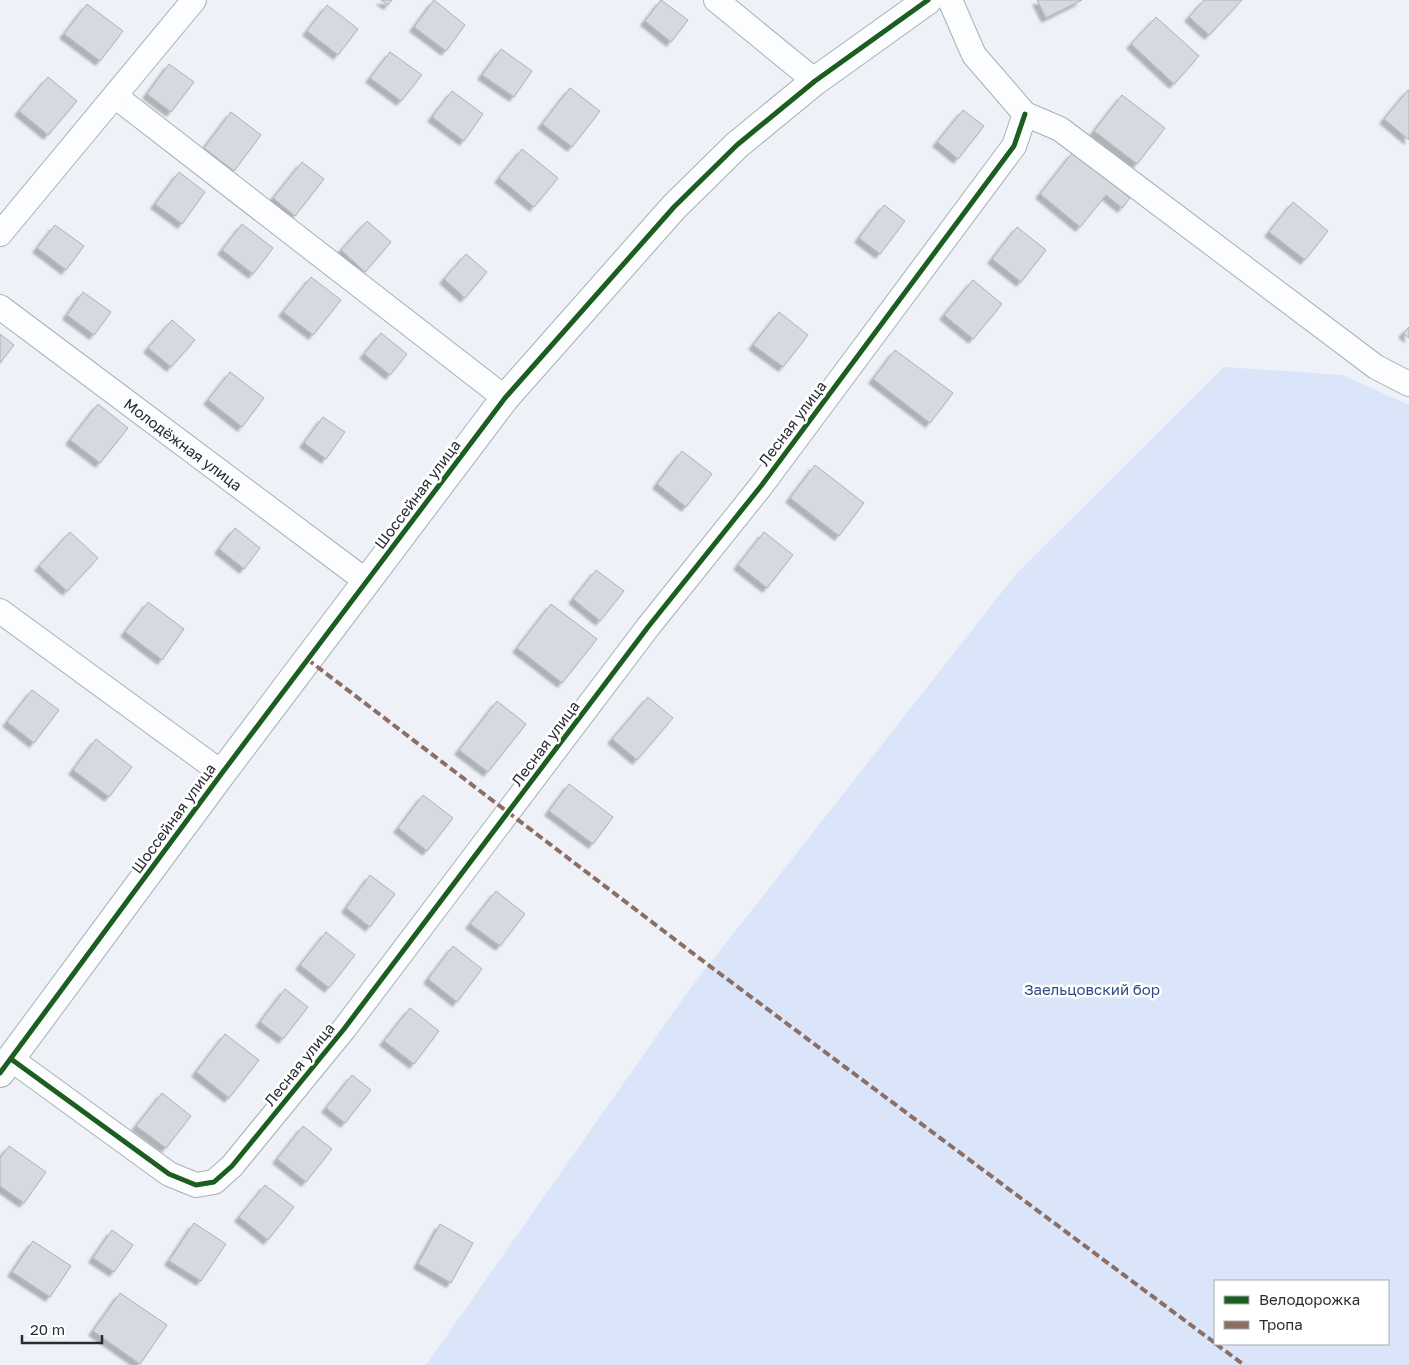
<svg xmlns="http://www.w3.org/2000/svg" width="1409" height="1365" viewBox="0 0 1409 1365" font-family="'Golos Text',sans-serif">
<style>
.green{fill:#dbe5f9;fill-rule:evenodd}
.building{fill:#d6d9df;stroke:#adb1b6;filter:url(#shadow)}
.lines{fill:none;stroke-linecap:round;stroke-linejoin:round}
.street-casing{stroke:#abaeb3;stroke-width:26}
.secondary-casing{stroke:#abaeb3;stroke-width:30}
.street{stroke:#fcfdfe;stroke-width:24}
.secondary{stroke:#fcfdfe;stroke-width:28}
.quiet{stroke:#8d6e63;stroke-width:4;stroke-dasharray:8 4;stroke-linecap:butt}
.cycleway-casing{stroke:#fff;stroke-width:8}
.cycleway{stroke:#1b5e20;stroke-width:5}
.labels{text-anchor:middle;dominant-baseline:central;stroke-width:5;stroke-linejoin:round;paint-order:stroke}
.street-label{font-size:15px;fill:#292c31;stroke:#fff}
.park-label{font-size:15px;fill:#2f4b86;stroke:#fff}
</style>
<defs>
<filter id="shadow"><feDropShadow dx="-4.5" dy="4.5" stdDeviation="1" flood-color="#0004"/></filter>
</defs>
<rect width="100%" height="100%" fill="#eef2f8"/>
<path class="green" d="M1224,367L1342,375L1409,405V1365H426L689,990L1016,574ZM1215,1281H1388V1344H1215Z"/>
<g class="building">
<path d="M381,0H392L388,5Z"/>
<path d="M434,0L465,25L446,51L414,27Z"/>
<path d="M661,0L688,20L671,42L645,21Z"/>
<path d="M1037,0H1082L1046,18Z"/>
<path d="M1204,0H1242L1209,35L1189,17Z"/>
<path d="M87,4L123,31L100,61L64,34Z"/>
<path d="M327,5L358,29L338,55L307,31Z"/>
<path d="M1156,17L1199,56L1174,84L1131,44Z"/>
<path d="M501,49L532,71L514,97L482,75Z"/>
<path d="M390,52L422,75L401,101L370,78Z"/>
<path d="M169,64L194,82L171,112L147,94Z"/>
<path d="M48,77L77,101L48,135L19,111Z"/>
<path d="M570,88L600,111L572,147L542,124Z"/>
<path d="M1408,90H1409V140L1384,119Z"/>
<path d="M452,91L483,114L464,141L432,117Z"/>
<path d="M1122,95L1165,128L1137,164L1094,131Z"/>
<path d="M963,110L984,126L958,159L937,142Z"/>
<path d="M231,112L261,135L234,171L204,148Z"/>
<path d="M522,149L558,178L534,207L499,178Z"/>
<path d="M1073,152L1130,198L1122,208L1106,195L1080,227L1040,194Z"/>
<path d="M302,162L324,179L295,216L273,198Z"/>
<path d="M179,172L205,192L182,224L155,204Z"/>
<path d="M1293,202L1328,231L1305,260L1269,232Z"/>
<path d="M884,205L905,221L880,254L859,238Z"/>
<path d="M367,221L391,242L365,272L341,250Z"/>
<path d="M242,224L273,248L253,274L222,250Z"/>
<path d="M55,225L84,246L66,270L37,248Z"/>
<path d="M1017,227L1046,250L1021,282L992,259Z"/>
<path d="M466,254L487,272L465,298L444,279Z"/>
<path d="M311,277L341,300L313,335L283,312Z"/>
<path d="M973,280L1002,304L973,339L944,315Z"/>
<path d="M83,292L111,312L94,335L67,315Z"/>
<path d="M779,312L808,335L783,367L753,345Z"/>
<path d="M172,320L195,340L171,367L148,348Z"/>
<path d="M1409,327V338L1403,333Z"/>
<path d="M381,333L407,354L390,375L364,354Z"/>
<path d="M0,334L14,345L0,363Z"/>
<path d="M895,350L953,393L930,423L873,379Z"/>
<path d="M230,372L264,398L242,427L208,400Z"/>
<path d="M98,404L128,428L100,463L70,440Z"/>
<path d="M323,417L345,432L326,459L304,443Z"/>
<path d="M682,451L712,474L686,507L657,484Z"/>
<path d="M815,465L864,503L839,536L790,498Z"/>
<path d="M235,528L260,548L244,569L219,549Z"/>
<path d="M70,532L98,558L67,591L39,566Z"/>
<path d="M764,532L793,555L767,588L738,565Z"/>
<path d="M596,570L624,591L600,621L573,599Z"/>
<path d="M148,602L184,629L162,660L125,632Z"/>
<path d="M551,604L597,639L562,683L517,648Z"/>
<path d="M32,690L59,710L34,743L7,722Z"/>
<path d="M648,697L673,718L637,760L612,739Z"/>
<path d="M497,701L526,724L488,772L459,750Z"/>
<path d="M96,739L132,767L109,797L73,770Z"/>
<path d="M569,784L613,817L593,844L549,811Z"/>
<path d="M423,795L453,818L427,851L398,828Z"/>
<path d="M370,875L395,894L370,927L346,908Z"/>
<path d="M496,891L525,914L500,946L470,924Z"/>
<path d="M326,932L355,955L329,988L300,965Z"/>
<path d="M453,946L482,969L457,1002L428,979Z"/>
<path d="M285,989L308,1007L283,1039L260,1022Z"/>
<path d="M410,1008L439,1031L414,1064L384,1041Z"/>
<path d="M225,1034L259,1060L229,1098L196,1072Z"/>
<path d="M352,1075L371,1090L345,1123L326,1108Z"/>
<path d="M162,1093L191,1116L166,1148L136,1126Z"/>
<path d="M303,1126L332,1149L306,1182L277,1159Z"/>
<path d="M9,1146L46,1172L24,1203L0,1186V1158Z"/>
<path d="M265,1185L294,1207L268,1240L239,1217Z"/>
<path d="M194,1223L226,1244L201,1281L169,1261Z"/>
<path d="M440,1224L473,1243L451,1283L418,1264Z"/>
<path d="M112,1230L133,1245L114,1272L93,1258Z"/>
<path d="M33,1241L71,1266L50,1297L12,1272Z"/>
<path d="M120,1293L167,1325L140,1364L93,1331Z"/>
</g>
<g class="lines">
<defs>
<g id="street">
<path d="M716,0L815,81"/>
<path d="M950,0L974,55L1025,114L1060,129L1376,367L1409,384"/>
<path d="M115,96L505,398"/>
<path d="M0,234L194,0"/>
<path id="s1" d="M0,307L366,581"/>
<path d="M0,611L222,773"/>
<path d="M11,1059L169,1174L196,1185L214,1182L232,1166L344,1029L648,627L761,486L1014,146L1025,114"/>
</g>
<path id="secondary" d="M0,1073L222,773L505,398L674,207L737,145L815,81L928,0"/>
</defs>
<use href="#street" class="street-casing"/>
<use href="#secondary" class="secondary-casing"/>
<use href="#street" class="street"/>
<use href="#secondary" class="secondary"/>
<g class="quiet">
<path d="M307,659L707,964L1215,1343"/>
<path d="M1216,1344L1244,1365"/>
</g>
<defs>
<g id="cycleway">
<path d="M11,1059L169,1174L196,1185L214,1182L232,1166L344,1029L648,627L761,486L1014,146L1025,114"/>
<path d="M0,1073L222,773L505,398L674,207L737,145L815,81L928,0"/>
</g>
</defs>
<use href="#cycleway" class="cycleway-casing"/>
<use href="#cycleway" class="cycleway"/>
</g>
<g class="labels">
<g class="street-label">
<text transform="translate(792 423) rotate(-53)">Лесная улица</text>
<text stroke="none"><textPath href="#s1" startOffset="229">Молодёжная улица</textPath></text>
<text transform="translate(417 494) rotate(-53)">Шоссейная улица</text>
<text transform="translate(545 743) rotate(-53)">Лесная улица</text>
<text transform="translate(173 818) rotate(-54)">Шоссейная улица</text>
<text transform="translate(299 1064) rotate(-51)">Лесная улица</text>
</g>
<g class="park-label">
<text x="1092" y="989">Заельцовский бор</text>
</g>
</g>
<rect x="1214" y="1280" width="175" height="65" fill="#ffffff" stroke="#a9abad"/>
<rect x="1224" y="1296" width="25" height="8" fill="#1b5e20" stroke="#a9abad"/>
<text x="1259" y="1305" font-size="15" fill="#292c31">Велодорожка</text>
<rect x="1224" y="1321" width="25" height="8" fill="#8d6e63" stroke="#a9abad"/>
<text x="1259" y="1330" font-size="15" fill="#292c31">Тропа</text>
<path d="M22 1335v8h80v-8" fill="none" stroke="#292c31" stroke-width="2.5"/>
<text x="30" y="1335" font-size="15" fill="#292c31" stroke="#ffffff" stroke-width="4" paint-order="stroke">20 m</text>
</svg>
